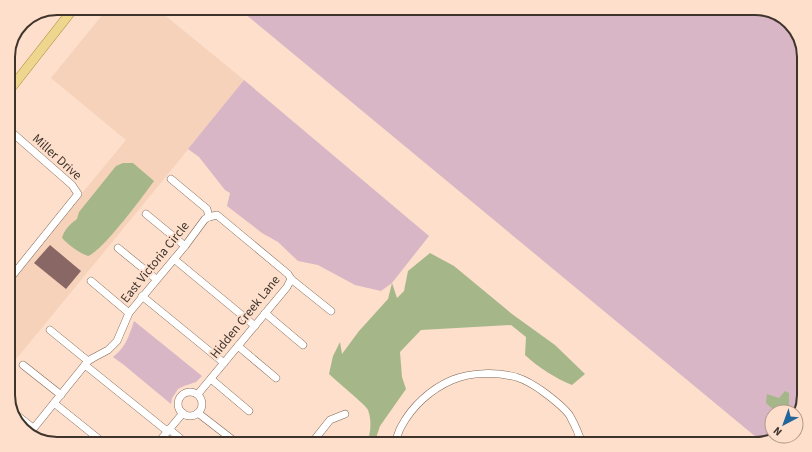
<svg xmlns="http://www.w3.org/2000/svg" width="812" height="452" viewBox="0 0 812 452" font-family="'Source Sans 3',sans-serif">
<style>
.built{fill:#f5d2b9}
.green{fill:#d8b6c6}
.water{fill:#a5b789}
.building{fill:#886765}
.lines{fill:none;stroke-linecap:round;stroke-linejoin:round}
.minor-casing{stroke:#826856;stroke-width:8}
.major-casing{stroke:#a98c3a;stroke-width:10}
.minor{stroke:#fff;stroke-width:7}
.major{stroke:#eed68e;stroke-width:9}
.labels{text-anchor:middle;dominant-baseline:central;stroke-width:4;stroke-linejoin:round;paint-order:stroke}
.street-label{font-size:13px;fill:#3f342c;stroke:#fddfcb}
.rim{fill:none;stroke:#3f342c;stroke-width:2}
</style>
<rect width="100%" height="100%" fill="#fddfcb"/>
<path class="built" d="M108,8H156L244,80L168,174L8,369V283L126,140L51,78Z"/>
<g class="green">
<path d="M238,8H755L779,14L796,30L804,54V395L798,419L796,421V412H772V436H781L780,437L762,442Z"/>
<path d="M244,80L429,236L392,283L381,291L355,285L318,265L298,261L278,242L262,233L227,206L230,193L225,190L199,157L188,149Z"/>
<path d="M134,321L202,376L196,382L184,386L178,389L172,398L171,404L124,365L113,357C126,347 129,336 134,321Z"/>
</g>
<g class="water">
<path d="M123,163H133L154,181C144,195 102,252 88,256C78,252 70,246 62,238C64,230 71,223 77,219L79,212L116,166Z"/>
<path d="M430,253L454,266L512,314L555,345L585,374L572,385C555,378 539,368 525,355L526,337L511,325L421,330L400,352L402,377L406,389L380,426L374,444H366C371,434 372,421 368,410C366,405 335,380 329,374L333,356L340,342L342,354L359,331L388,299L392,283L397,298L404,291L408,271Z"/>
<path d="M785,391L789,393V406L799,412L798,419L796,421V412H776L766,403L767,394L779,398Z"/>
</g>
<path class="building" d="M50,245L81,271L66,289L34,263Z"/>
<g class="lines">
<defs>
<g id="minor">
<path d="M8,129L72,185L78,194L8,281"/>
<path d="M171,179L207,209L209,217"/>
<path d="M146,214L185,246"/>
<path d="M118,248L156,279"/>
<path d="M174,259L255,326"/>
<path d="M291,279L331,311"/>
<path d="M91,281L129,313"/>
<path d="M142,296L224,363"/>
<path d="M265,313L303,345"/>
<path d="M50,330L88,361"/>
<path d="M238,346L276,378"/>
<path d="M23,365L61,395"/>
<path d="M85,365L167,431"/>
<path d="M211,379L249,411"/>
<circle cx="190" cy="404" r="12"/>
<path d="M54,403L105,444"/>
<path d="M13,412L33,428"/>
<path d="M198,413L238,444"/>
<path d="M169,429L187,444"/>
<path d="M29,434L88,361L93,358L108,350L117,341L129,313L185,246L205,219L209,217L217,215L288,274L291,279L287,287L198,394"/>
<path d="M157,444L183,413"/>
<path d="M311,444L330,420L345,414"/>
<path d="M395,444C397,438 398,432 401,427C412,406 431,389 452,380C471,372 497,372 516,377C526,380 537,387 545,393C553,399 565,408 570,416C575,425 579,434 582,444"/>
</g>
<path id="major" d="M8,92L74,8"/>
</defs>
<use href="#minor" class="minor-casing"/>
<use href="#major" class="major-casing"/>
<use href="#minor" class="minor"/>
<use href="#major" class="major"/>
</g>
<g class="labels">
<g class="street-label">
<text transform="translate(57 157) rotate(42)">Miller Drive</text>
<text transform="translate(155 262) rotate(-51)">East Victoria Circle</text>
<text transform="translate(245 317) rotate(-51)">Hidden Creek Lane</text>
</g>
</g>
<path d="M0 0H812V452H0ZM57 15H755A42 42 0 0 1 797 57V395A42 42 0 0 1 755 437H57A42 42 0 0 1 15 395V57A42 42 0 0 1 57 15Z" fill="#fddfcb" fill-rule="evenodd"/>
<path class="rim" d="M57 15H755A42 42 0 0 1 797 57V395A42 42 0 0 1 755 437H57A42 42 0 0 1 15 395V57A42 42 0 0 1 57 15Z"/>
<g transform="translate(784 424) rotate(221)"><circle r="19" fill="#fddfcb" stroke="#b19b8b"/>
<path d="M0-3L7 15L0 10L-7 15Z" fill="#23669c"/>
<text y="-6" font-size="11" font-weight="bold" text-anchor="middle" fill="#3f342c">N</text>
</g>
</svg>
